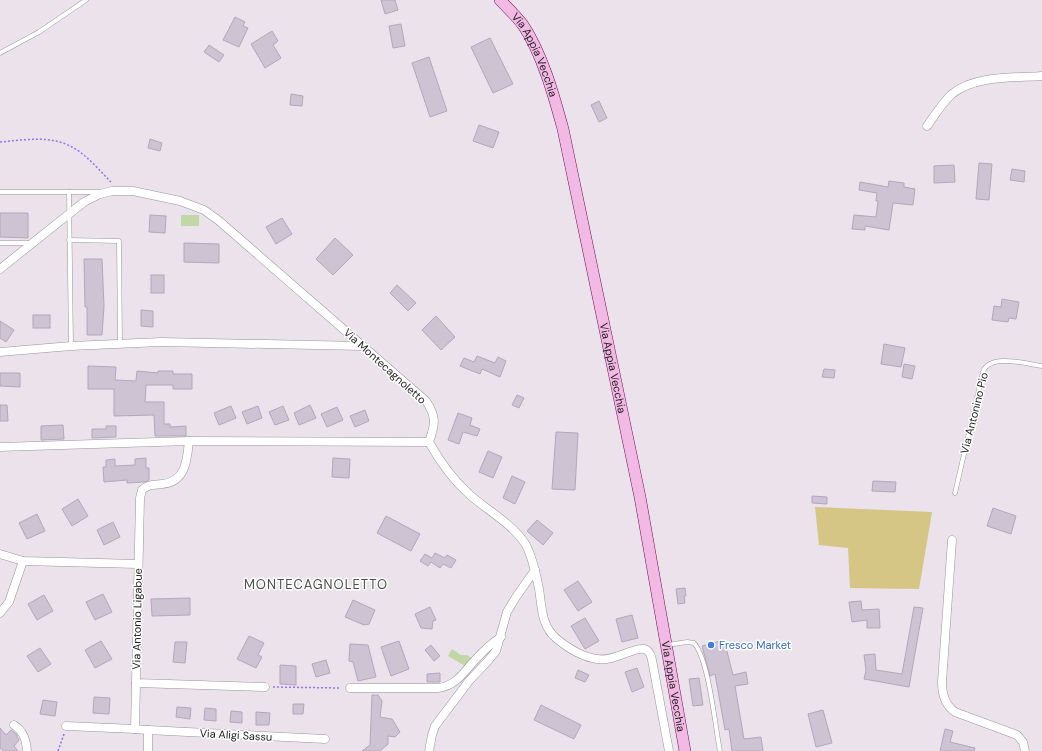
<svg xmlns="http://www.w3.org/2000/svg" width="1042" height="751" viewBox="0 0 1042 751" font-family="'DM Sans',sans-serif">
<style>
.pitch{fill:#d6c686}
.water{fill:#c2d7a6}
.building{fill:#cdc3d2;stroke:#b4a6bd}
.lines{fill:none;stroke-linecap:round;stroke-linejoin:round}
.lane-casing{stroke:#969696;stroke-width:5}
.street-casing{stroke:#969696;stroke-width:9}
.secondary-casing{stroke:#680d4d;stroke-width:12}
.path{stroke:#9672ed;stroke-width:1.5;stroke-dasharray:2 2;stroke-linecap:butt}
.lane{stroke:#fff;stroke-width:4}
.street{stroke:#fff;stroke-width:8}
.secondary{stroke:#f3b9e5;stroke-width:11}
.shop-dot{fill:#3f7fe0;stroke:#fff;stroke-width:1.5}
.labels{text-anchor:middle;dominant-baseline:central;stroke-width:3;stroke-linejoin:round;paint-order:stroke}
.street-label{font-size:11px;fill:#1c1c1c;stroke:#fff}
.shop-label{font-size:11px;fill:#366cbe;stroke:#fff;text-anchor:start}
.quarter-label{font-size:13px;letter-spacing:1px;fill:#4f4f4f;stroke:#fff}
</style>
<rect width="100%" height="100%" fill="#ebe2ec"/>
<path class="pitch" d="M815,507L932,512L919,589L850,588L848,548L819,545Z"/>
<g class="water">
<rect x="181" y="215" width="18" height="11"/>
<path d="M452,649L461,655H467L471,658V661L465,666L448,656Z"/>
</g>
<g class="building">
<path d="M381,0H395L398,10L385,14Z"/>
<path d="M235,17L245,22L243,26L248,28L239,47L223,40Z"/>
<path d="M401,24L405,46L393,48L389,26Z"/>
<path d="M272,31L278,41L273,45L281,58L265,68L251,44Z"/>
<path d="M490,38L513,84L493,93L471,47Z"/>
<path d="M209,45L224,55L219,62L204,52Z"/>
<path d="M429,57L447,111L430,117L412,63Z"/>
<path d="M291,94L303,96L302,106L290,105Z"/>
<path d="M599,101L607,118L599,122L591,105Z"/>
<path d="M479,125L499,132L493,148L473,141Z"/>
<path d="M150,139L162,143L160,151L148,148Z"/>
<path d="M979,163L992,164L989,200L976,199Z"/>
<path d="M954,165L955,182L934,183V166Z"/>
<path d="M1012,169L1025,171L1024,182L1010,180Z"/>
<path d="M889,181L904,183V187L915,189L913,205L893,203L889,230L865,226V230L852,229L854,215L876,217L878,201H876L877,193L859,190L860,182L888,187Z"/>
<path d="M0,213H28V238L0,237Z"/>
<path d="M150,215L166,216L165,233L149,232Z"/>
<path d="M282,218L292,234L276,244L266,227Z"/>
<path d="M335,238L353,255L333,275L316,259Z"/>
<path d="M184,243L219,244V263L184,262Z"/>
<path d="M84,259H102L104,306L102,335H87V307H85Z"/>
<rect x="151" y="275" width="13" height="18"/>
<path d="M397,285L416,303L408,311L390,293Z"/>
<path d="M1002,299L1019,302L1016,319L1009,318L1008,322L992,320L994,306L1001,307Z"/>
<path d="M141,310L153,311V327L141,326Z"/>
<rect x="33" y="315" width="17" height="13"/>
<path d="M436,316L455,337L441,350L422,330Z"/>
<path d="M0,321L14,330L6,342L0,338Z"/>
<path d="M884,344L905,348L901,367L881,364Z"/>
<path d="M477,356L495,363L498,357L506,361L500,377L482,369L480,374L460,366L464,358L474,362Z"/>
<path d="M904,364L915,366L912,379L902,377Z"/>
<path d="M88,366L116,367L115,380L136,381L137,371L158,373V371H173V374H192V389H173V385H146L145,402H164V424H170V427L186,426V436H155L154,415L114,416V389H88Z"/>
<path d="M824,369L835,370L834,378L822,377Z"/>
<path d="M0,373H20V387L0,386Z"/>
<path d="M517,395L524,398L519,408L512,405Z"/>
<path d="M0,405H7L8,421H0Z"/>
<path d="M310,405L316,418L299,425L294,413Z"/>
<path d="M231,406L236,418L219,425L214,413Z"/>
<path d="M258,406L262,418L247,424L242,412Z"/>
<path d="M283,406L289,420L275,425L269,412Z"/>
<path d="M337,407L343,420L327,427L321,414Z"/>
<path d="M365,410L369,421L355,427L350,416Z"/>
<path d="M458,413L472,418L470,425L480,429L477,436L463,432L459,444L448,440Z"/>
<path d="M63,425L64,439L41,440V426Z"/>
<path d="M106,426H116V437L92,438V429H106Z"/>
<path d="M556,432L578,433L575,490L552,489Z"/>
<path d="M488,451L502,457L493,478L479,472Z"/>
<path d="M146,458V468H149V480L144,482L127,483V480L104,482L103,467H106V460L115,459V466L135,465V459Z"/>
<path d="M333,458L350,459L349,478L332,477Z"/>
<path d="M512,476L525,482L515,504L503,498Z"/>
<path d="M873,481L896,482L895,492L872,491Z"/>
<path d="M812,496L827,497V504L812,503Z"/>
<path d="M78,499L88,516L72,526L62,509Z"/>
<path d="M993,508L1016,516L1011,534L987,526Z"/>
<path d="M37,514L45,531L27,539L19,523Z"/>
<path d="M386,516L420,534L411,551L377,533Z"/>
<path d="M537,520L553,533L543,545L527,531Z"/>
<path d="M113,522L120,537L104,545L97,530Z"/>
<path d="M435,553L445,558L447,555L456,560L451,568L443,564L440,568L431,562L428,566L420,561L425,554L432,558Z"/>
<path d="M578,581L592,602L578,611L564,590Z"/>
<path d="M685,588L686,596H684L685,603L678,604L676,589Z"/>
<path d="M103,594L112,612L95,620L86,602Z"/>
<path d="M44,595L53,611L37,620L28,604Z"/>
<path d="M190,598V615L152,616L151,599Z"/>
<path d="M353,600L375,610L369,624L364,625L345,617Z"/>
<path d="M861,601L862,610L879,609L880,628H867V620L852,622L849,602Z"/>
<path d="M430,607L436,620L433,621L432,629L421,628L415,614Z"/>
<path d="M914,607L923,608L909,687L864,679L866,670L864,655L875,654L876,670L902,674Z"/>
<path d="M632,615L638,638L622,642L616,619Z"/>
<path d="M585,618L599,641L585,649L571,626Z"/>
<path d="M249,636L264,643L258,655L262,657L256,668L237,659Z"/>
<path d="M724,640L733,675L746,672L748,684L735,686L744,739L761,737L763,751H732L729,729L725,730L715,674L710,676L702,646Z"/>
<path d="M101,641L112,659L95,668L85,650Z"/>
<path d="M399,641L409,669L391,676L381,647Z"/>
<path d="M175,642H187L185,663L173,662Z"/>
<path d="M350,644L368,645L376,677L358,681L353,662L349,661Z"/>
<path d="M431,645L440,656L434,661L425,650Z"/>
<path d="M40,648L51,664L38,672L27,656Z"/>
<path d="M326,660L330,673L316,677L312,664Z"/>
<path d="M280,665L296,666V685L280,684Z"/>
<path d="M637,668L644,687L632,692L625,672Z"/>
<path d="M578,670L589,675L585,682L575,678Z"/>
<path d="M440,673V682H427V674Z"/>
<path d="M699,678L703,705L693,706L689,679Z"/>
<path d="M372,695H378L382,701L380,717L392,719L400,732L395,737L388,736V744L380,751H362L370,745Z"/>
<path d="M94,697L110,698L109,714L93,713Z"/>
<path d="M43,700L57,702L55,716L40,714Z"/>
<path d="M293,704H304L303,714H293Z"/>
<path d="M541,705L581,725L574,739L534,720Z"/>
<path d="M177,707L191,708L190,719L176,717Z"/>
<path d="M205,708L216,709V721L204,720Z"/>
<path d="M823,710L832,743L816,747L808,714Z"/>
<path d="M231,711L242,712V723L230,722Z"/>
<path d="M256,712L270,713L269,725H256Z"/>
<path d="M0,728L6,735L11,730L16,734L19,740L14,746L18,751H3L0,748Z"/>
<path d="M945,729L953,731L950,742L975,748L974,751H940Z"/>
</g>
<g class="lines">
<defs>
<g id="lane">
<path d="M0,53L39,32L86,0"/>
<path d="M0,192H99"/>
<path d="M69,192L71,346"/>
<path d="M69,240L119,241L120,344"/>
<path d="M0,243H30"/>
<path d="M955,493L983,372C989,353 1027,364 1042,366"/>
<path d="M667,645L687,642L694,643C709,660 715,726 720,751"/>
</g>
<g id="street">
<path d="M927,126C935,115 942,103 952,94C975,75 1014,78 1042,76"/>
<path d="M0,269L84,202L100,194L112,191H133L180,201L204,210L218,220L426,401C437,417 435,425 429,442C440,462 452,479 470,495C487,510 514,525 526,545C533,559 536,574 539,589C542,607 541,626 557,639C568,648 582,657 597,659C614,662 633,647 644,649C649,650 651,655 652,660L669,751"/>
<path d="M0,352L71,346L161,342L363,346"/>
<path d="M0,447L189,441"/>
<path d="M952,540L942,682C942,694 945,705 955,712L1017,735L1023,742L1025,751"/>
<path d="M0,554L23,561L138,564"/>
<path d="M0,613L9,602L23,561"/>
<path d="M136,683L135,729L148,730V751"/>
<path d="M265,687L136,683L140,498L142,490C148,484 154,485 162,484C186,482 187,460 189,441L429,442"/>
<path d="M350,688H438C457,686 465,670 477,658C484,650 492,643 501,637"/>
<path d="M14,725C24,732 26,740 27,751"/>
<path d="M66,726L135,729"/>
<path d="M148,730L325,739"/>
<path d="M429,751L432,735L435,726L469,681L487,662L496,651L507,612L516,597L535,570"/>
</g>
<g id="secondary">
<path id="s1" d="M500,0C508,8 516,16 523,25C542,53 554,96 563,129L640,497L685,751"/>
</g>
</defs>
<use href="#lane" class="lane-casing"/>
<use href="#street" class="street-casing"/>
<use href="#secondary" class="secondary-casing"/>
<g class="path">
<path d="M0,142C24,140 50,135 72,147C87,155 99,170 111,182"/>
<path d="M273,687L341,688"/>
<path d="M58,751L64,734"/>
</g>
<use href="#lane" class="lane"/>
<use href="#street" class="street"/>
<use href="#secondary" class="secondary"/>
</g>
<circle class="shop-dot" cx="711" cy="645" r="4"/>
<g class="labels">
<g class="street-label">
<text stroke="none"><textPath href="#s1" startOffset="66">Via Appia Vecchia</textPath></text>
<text transform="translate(385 366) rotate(42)">Via Montecagnoletto</text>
<text stroke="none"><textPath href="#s1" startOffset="390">Via Appia Vecchia</textPath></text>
<text transform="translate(974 413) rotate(-76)">Via Antonino Pio</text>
<text transform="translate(137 619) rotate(-89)">Via Antonio Ligabue</text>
<text stroke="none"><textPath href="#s1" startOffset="714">Via Appia Vecchia</textPath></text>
<text transform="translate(236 735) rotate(3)">Via Aligi Sassu</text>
</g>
<g class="shop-label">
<text x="719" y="645">Fresco Market</text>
</g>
<g class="quarter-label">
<text x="316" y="584">MONTECAGNOLETTO</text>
</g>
</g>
</svg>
